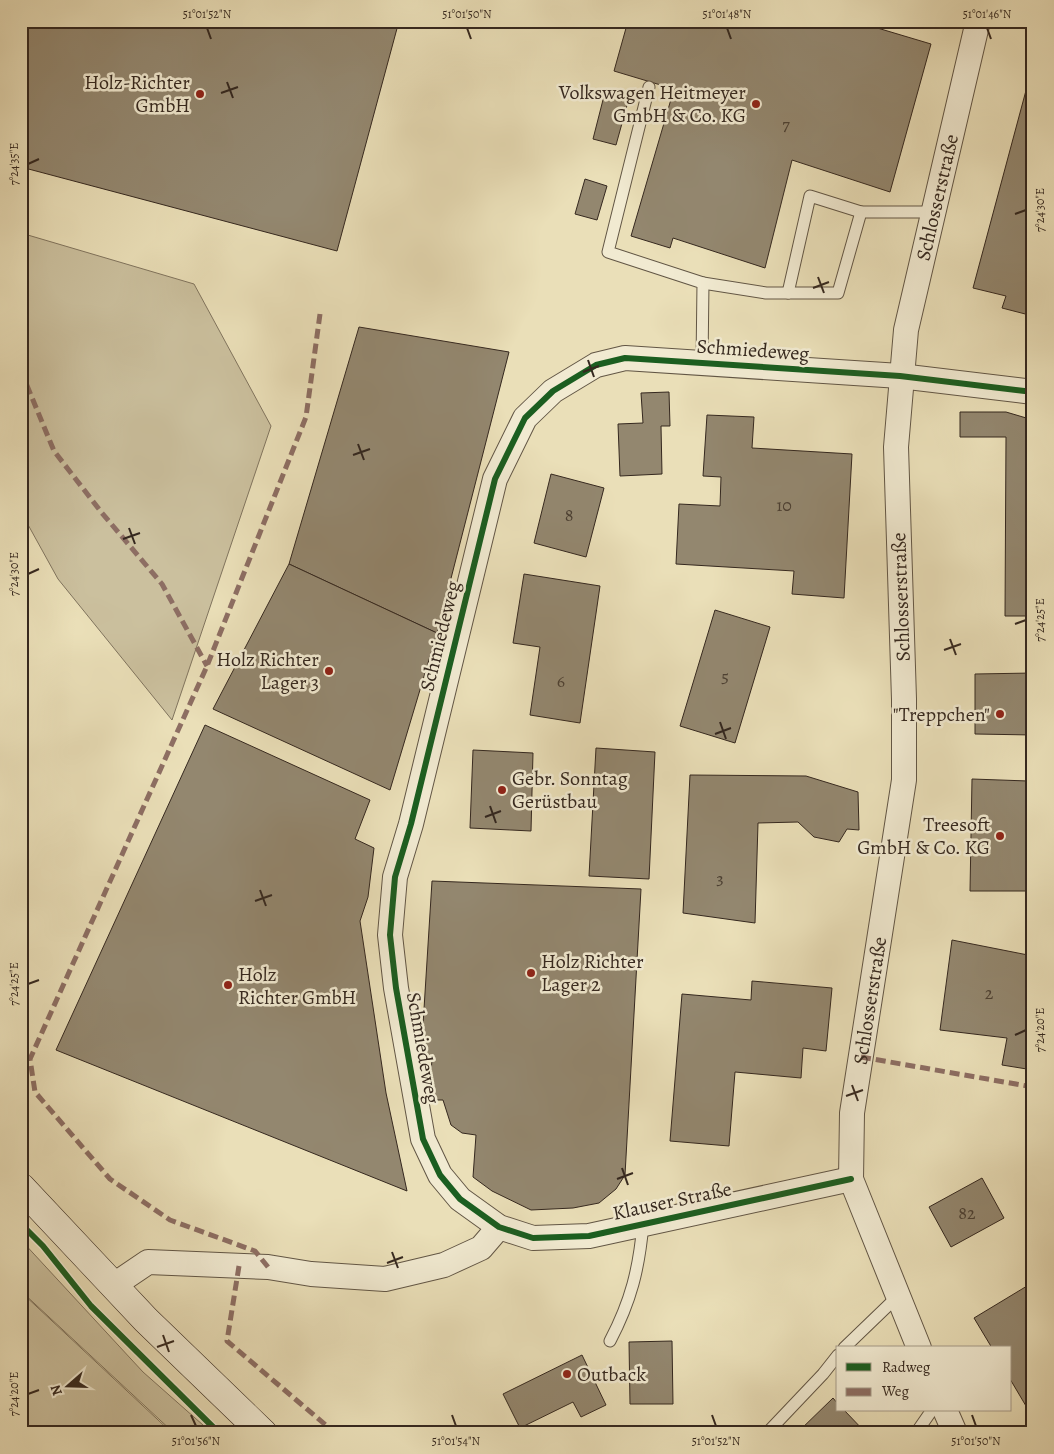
<svg xmlns="http://www.w3.org/2000/svg" width="1054" height="1454" viewBox="0 0 1054 1454" font-family="Alegreya,serif">
<style>
.green{fill:#cbc09e;stroke:#80745e}
.building{fill:#93876f;stroke:#35281f}
.lines{fill:none;stroke-linecap:round;stroke-linejoin:round}
.service-casing{stroke:#625645;stroke-width:13}
.minor-casing{stroke:#625645;stroke-width:26}
.secondary-casing{stroke:#35281f;stroke-width:29}
.service{stroke:#f1ead1;stroke-width:11}
.minor{stroke:#f1ead1;stroke-width:24}
.secondary{stroke:#f1ead1;stroke-width:28}
.quiet{stroke:#8d6e63;stroke-width:5;stroke-dasharray:10 5;stroke-linecap:butt}
.cycleway-casing{stroke:#f1ead1;stroke-width:9}
.cycleway{stroke:#1b5e20;stroke-width:6}
.ticks{fill:none;stroke:#35281f;stroke-width:2}
.poi-dot{fill:#8f2418;stroke:#f1ead1;stroke-width:2}
.labels{text-anchor:middle;dominant-baseline:central;stroke-width:5;stroke-linejoin:round;paint-order:stroke}
.number-label{font-size:18px;fill:#4c4033}
.poi-label{font-size:20px;fill:#35281f;stroke:#f1ead1;text-anchor:end}
.street-label{font-size:20px;fill:#35281f;stroke:#f1ead1}
.neatline{fill:none;stroke:#35281f;stroke-width:2}
.ticks-label{font-size:12px;text-anchor:middle;fill:#35281f}
</style>
<rect width="100%" height="100%" fill="#eadfb8"/>
<filter id="stains"><feTurbulence type="fractalNoise" baseFrequency=".004" numOctaves="4"/><feColorMatrix values="0 0 0 0 .2 0 0 0 0 .09 0 0 0 0 .02 0 0 0 .5 -.17"/></filter>
<radialGradient id="worn" r=".72"><stop offset=".6" stop-color="#630" stop-opacity="0"/><stop offset="1" stop-color="#630" stop-opacity=".3"/></radialGradient>
<g class="green">
<path d="M21,233L194,284L271,426L172,720L58,579L21,512Z"/>
<path d="M21,1240L143,1372L212,1433H174L21,1291Z"/>
<path d="M21,1292L172,1433H21Z"/>
</g>
<g class="building">
<path d="M21,21H399L337,251L21,167Z"/>
<path d="M628,21H854L931,44L890,192L792,160L765,268L673,238L670,248L631,236L674,89L614,71Z"/>
<path d="M1028,83L1033,84V316L1002,308L1006,296L973,288Z"/>
<path d="M605,92L629,98L616,145L593,139Z"/>
<path d="M585,179L607,186L597,220L575,214Z"/>
<path d="M359,327L509,352L437,633L289,564Z"/>
<path d="M669,392L670,426H661L662,474L620,476L618,424L643,423L641,393Z"/>
<path d="M960,412H1006L1033,420V616H1005L1006,437H960Z"/>
<path d="M707,415L754,417L752,448L852,454L844,598L792,594L794,571L676,564L679,504L720,506L721,477L703,476Z"/>
<path d="M551,474L604,488L586,557L534,543Z"/>
<path d="M289,564L437,633L390,790L213,709Z"/>
<path d="M524,574L600,586L580,723L530,715L540,647L513,643Z"/>
<path d="M715,610L770,627L735,743L680,726Z"/>
<path d="M1033,673V735L975,734V674Z"/>
<path d="M205,725L370,800L355,839L374,848L368,897L360,921L386,1093L407,1191L56,1050Z"/>
<path d="M596,748L655,752L649,879L589,876Z"/>
<path d="M473,750L533,753L531,831L470,828Z"/>
<path d="M690,775L806,776L858,792L859,830L847,829L839,842L814,837L798,822L758,823L755,923L683,913Z"/>
<path d="M972,779L1028,781V891H970Z"/>
<path d="M432,881L641,889L625,1175L616,1189L599,1203L573,1208L531,1210L492,1191L473,1177L476,1135L462,1133L451,1125L443,1100H430L432,1056L421,1057Z"/>
<path d="M952,940L1033,956V1070L1002,1065L1007,1038L940,1030Z"/>
<path d="M752,981L832,988L826,1051L803,1048L801,1078L735,1072L729,1146L670,1141L682,994L751,1000Z"/>
<path d="M982,1178L1004,1218L951,1247L929,1207Z"/>
<path d="M1033,1283V1296L1027,1286Z"/>
<path d="M1027,1286L1033,1296V1402L1026,1406L1010,1379V1348H992L974,1318Z"/>
<path d="M672,1341L673,1404H630L629,1342Z"/>
<path d="M582,1355L606,1405L581,1417L573,1402L520,1428L503,1394Z"/>
<path d="M833,1398L838,1404V1410H844L866,1433H797Z"/>
</g>
<g class="lines">
<defs>
<g id="service">
<path d="M649,87L608,252L703,283L702,363"/>
<path d="M703,283L766,293H838L861,212H934"/>
<path d="M788,293L810,196L861,212"/>
<path d="M610,1341C631,1301 639,1269 643,1224"/>
<path d="M844,1348L898,1296"/>
<path d="M767,1433L823,1374L838,1355"/>
<path d="M916,1433L932,1410"/>
</g>
<g id="minor">
<path d="M851,1179L589,1236L533,1238L499,1227L460,1199L440,1175L423,1139L396,988L390,935L395,877L411,824L495,479L525,418L553,391L596,365L625,358L900,376L1033,392"/>
<path d="M114,1285L148,1262L268,1267L311,1274L385,1279L444,1265L481,1248L499,1227"/>
<path id="s1" d="M919,1348L851,1179L852,1113L904,780V699L896,447L906,330L978,21"/>
<path d="M945,1410L955,1433"/>
</g>
<path id="secondary" d="M21,1187L146,1320L263,1433"/>
</defs>
<use href="#service" class="service-casing"/>
<use href="#minor" class="minor-casing"/>
<use href="#secondary" class="secondary-casing"/>
<use href="#service" class="service"/>
<use href="#minor" class="minor"/>
<use href="#secondary" class="secondary"/>
<g class="quiet">
<path d="M21,371L54,451L102,513L162,584L207,666"/>
<path d="M861,1057L1033,1087"/>
<path d="M239,1266L227,1341L335,1433"/>
<path d="M268,1267L255,1251L170,1220L110,1179L35,1092L30,1059L207,666L306,417L320,314"/>
</g>
<defs>
<g id="cycleway">
<path d="M851,1179L589,1236L533,1238L499,1227L460,1199L440,1175L423,1139L396,988L390,935L395,877L411,824L495,479L525,418L553,391L596,365L625,358L900,376L1033,392"/>
<path d="M21,1224L43,1246L91,1306L219,1433"/>
</g>
</defs>
<use href="#cycleway" class="cycleway-casing"/>
<use href="#cycleway" class="cycleway"/>
</g>
<path class="ticks" d="M207,28L211,39M467,28L471,39M727,28L731,39M987,28L991,39M227,82L233,98M221,93L238,87M28,164L39,159M1015,214L1026,210M818,277L824,293M813,288L829,282M588,360L594,377M583,372L599,366M358,444L364,460M353,455L370,449M129,528L135,544M123,539L140,533M28,574L39,569M1015,624L1026,620M950,639L956,655M944,650L961,644M720,722L726,739M715,734L731,728M490,806L496,823M485,817L501,811M260,890L266,906M255,901L272,895M28,984L39,980M1015,1035L1026,1030M852,1085L858,1101M846,1096L863,1090M622,1168L628,1185M617,1179L633,1173M392,1252L398,1268M387,1263L403,1257M163,1335L169,1352M157,1347L174,1341M28,1394L39,1390M191,1415L196,1426M452,1415L456,1426M712,1415L716,1426M972,1415L976,1426"/>
<g class="poi-dot">
<circle cx="200" cy="94" r="5"/>
<circle cx="756" cy="104" r="5"/>
<circle cx="329" cy="671" r="5"/>
<circle cx="1000" cy="714" r="5"/>
<circle cx="502" cy="790" r="5"/>
<circle cx="1000" cy="836" r="5"/>
<circle cx="531" cy="973" r="5"/>
<circle cx="228" cy="985" r="5"/>
<circle cx="567" cy="1374" r="5"/>
</g>
<g class="labels">
<g class="number-label">
<text x="786" y="124">7</text>
<text x="784" y="505">10</text>
<text x="569" y="515">8</text>
<text x="725" y="676">5</text>
<text x="561" y="681">6</text>
<text x="720" y="878">3</text>
<text x="989" y="993">2</text>
<text x="967" y="1213">82</text>
</g>
<g class="poi-label">
<text x="190" y="82">Holz-Richter<tspan x="190" dy="23">GmbH</tspan></text>
<text x="746" y="92">Volkswagen Heitmeyer<tspan x="746" dy="23">GmbH &amp; Co. KG</tspan></text>
<text x="319" y="659">Holz Richter<tspan x="319" dy="23">Lager 3</tspan></text>
<text x="990" y="714">"Treppchen"</text>
<text x="512" y="778" text-anchor="start">Gebr. Sonntag<tspan x="512" dy="23">Gerüstbau</tspan></text>
<text x="990" y="824">Treesoft<tspan x="990" dy="23">GmbH &amp; Co. KG</tspan></text>
<text x="541" y="961" text-anchor="start">Holz Richter<tspan x="541" dy="23">Lager 2</tspan></text>
<text x="238" y="974" text-anchor="start">Holz<tspan x="238" dy="23">Richter GmbH</tspan></text>
<text x="577" y="1374" text-anchor="start">Outback</text>
</g>
<g class="street-label">
<text stroke="none"><textPath href="#s1" startOffset="1172">Schlosserstraße</textPath></text>
<text transform="translate(753 350) rotate(4)">Schmiedeweg</text>
<text transform="translate(901 597) rotate(-92)">Schlosserstraße</text>
<text transform="translate(440 636) rotate(-76)">Schmiedeweg</text>
<text stroke="none"><textPath href="#s1" startOffset="362">Schlosserstraße</textPath></text>
<text transform="translate(423 1048) rotate(80)">Schmiedeweg</text>
<text transform="translate(672 1201) rotate(-12)">Klauser Straße</text>
</g>
</g>
<rect width="1054" height="1454" fill="none" stroke="#eadfb8" stroke-width="55"/>
<rect x="836" y="1346" width="175" height="65" fill="#f1ead1" stroke="#a69c8a"/>
<rect x="846" y="1363" width="25" height="8" fill="#1b5e20" stroke="#a69c8a"/>
<text x="882" y="1372" font-size="15" fill="#35281f">Radweg</text>
<rect x="846" y="1388" width="25" height="8" fill="#8d6e63" stroke="#a69c8a"/>
<text x="882" y="1396" font-size="15" fill="#35281f">Weg</text>
<g transform="translate(68 1386) rotate(250)" stroke="#f1ead1" stroke-width="4" paint-order="stroke">
<path d="M0-4L9 19L0 12L-9 19Z" fill="#35281f"/>
<text y="-8" font-size="14" font-weight="bold" text-anchor="middle" fill="#35281f">N</text>
</g>
<rect x="28" y="28" width="998" height="1398" class="neatline"/>
<g class="ticks-label">
<text x="207" y="18">51°01'52"N</text>
<text x="467" y="18">51°01'50"N</text>
<text x="727" y="18">51°01'48"N</text>
<text x="987" y="18">51°01'46"N</text>
<text transform="translate(14 164) rotate(-90)" y="4">7°24'35"E</text>
<text transform="translate(1040 210) rotate(-90)" y="4">7°24'30"E</text>
<text transform="translate(14 574) rotate(-90)" y="4">7°24'30"E</text>
<text transform="translate(1040 620) rotate(-90)" y="4">7°24'25"E</text>
<text transform="translate(14 984) rotate(-90)" y="4">7°24'25"E</text>
<text transform="translate(1040 1030) rotate(-90)" y="4">7°24'20"E</text>
<text transform="translate(14 1394) rotate(-90)" y="4">7°24'20"E</text>
<text x="196" y="1445">51°01'56"N</text>
<text x="456" y="1445">51°01'54"N</text>
<text x="716" y="1445">51°01'52"N</text>
<text x="976" y="1445">51°01'50"N</text>
</g>
<rect width="100%" height="100%" filter="url(#stains)"/>
<rect width="100%" height="100%" fill="url(#worn)"/>
</svg>
